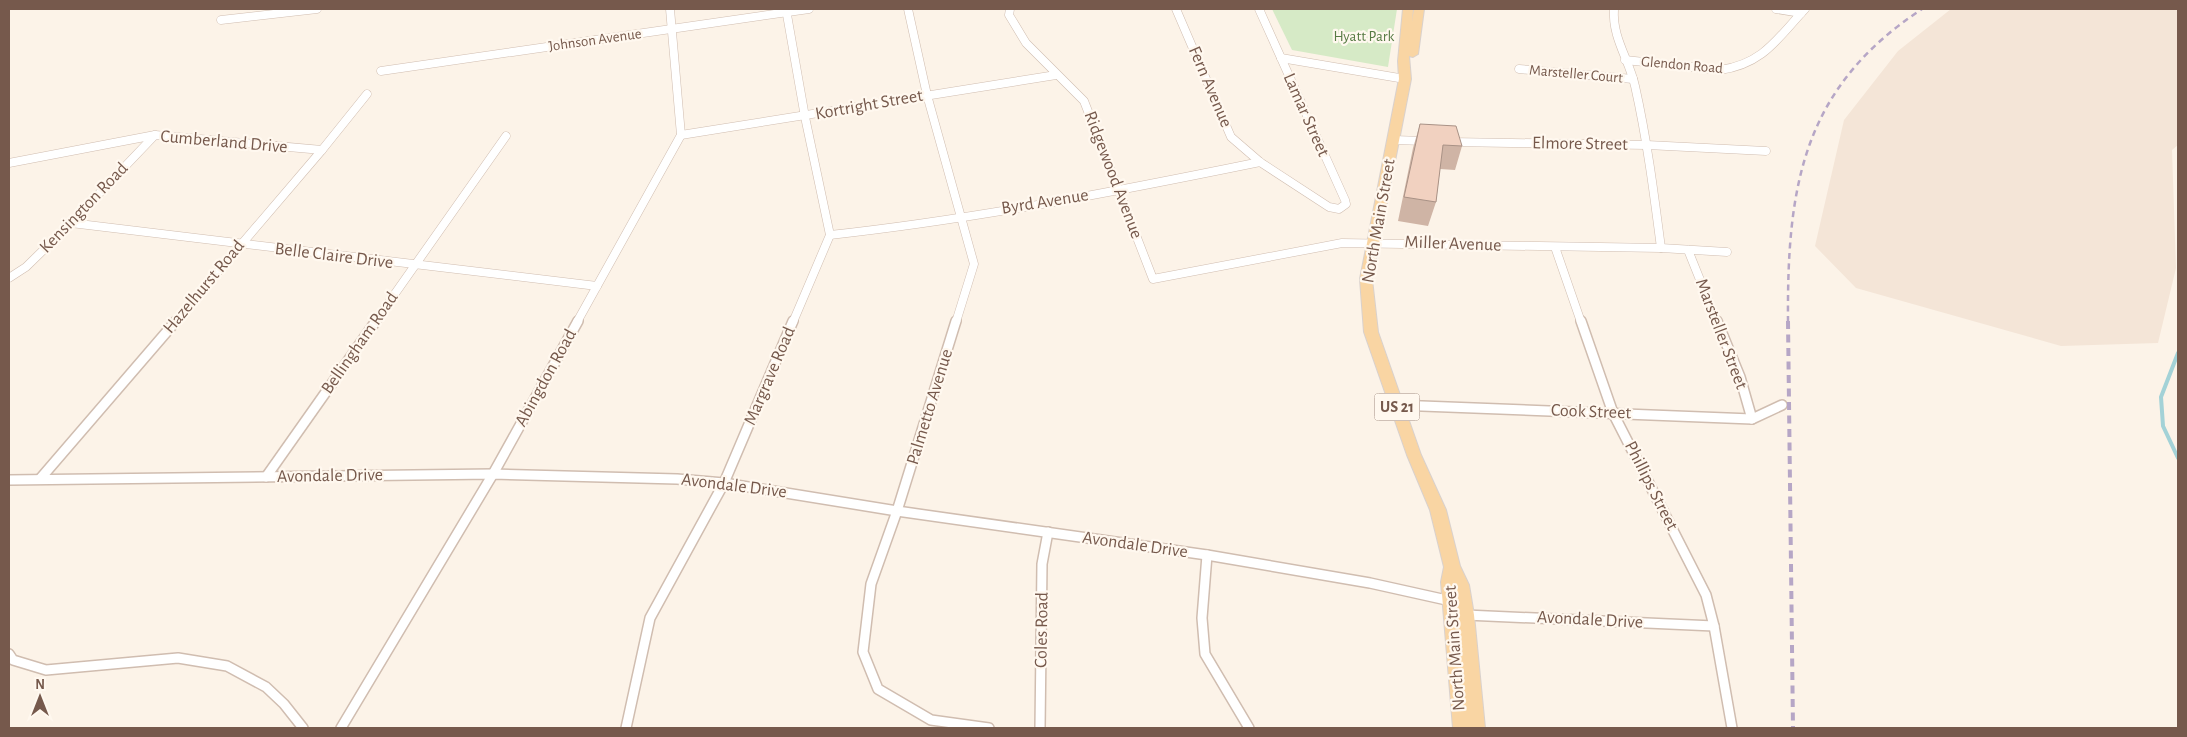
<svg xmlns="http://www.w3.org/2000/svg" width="2187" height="737" viewBox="0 0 2187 737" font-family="'Alegreya Sans',sans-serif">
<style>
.residential{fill:#f4e5d7}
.green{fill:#d6eac6}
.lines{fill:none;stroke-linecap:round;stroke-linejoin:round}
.stream{stroke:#a3d2d7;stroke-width:4}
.minor-far1-casing{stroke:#d0bdb0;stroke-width:9}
.minor-casing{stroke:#d0bdb0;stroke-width:12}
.primary-casing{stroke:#d9d1cd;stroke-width:2}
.minor-far1{stroke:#fff;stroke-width:8}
.minor{stroke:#fff;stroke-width:9}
.primary{fill:#f9d5a3;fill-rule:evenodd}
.rail-far1{stroke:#b6a6c6;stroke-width:2.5;stroke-dasharray:6 4.5;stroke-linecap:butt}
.rail{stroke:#b6a6c6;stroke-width:4;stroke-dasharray:8 5.5;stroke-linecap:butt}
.wall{fill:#cfb4a5}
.building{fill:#f1d1c0;stroke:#a99286}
.labels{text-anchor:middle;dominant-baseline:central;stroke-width:4.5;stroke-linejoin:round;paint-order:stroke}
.far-park-label{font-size:15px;fill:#577b44;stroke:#fff8ef}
.far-street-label{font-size:15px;fill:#76594c;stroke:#fff8ef}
.shield{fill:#fff8ef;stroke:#9f897d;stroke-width:1}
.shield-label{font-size:16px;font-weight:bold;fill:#76594c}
.street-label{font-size:18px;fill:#76594c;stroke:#fff8ef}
</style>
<rect width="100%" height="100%" fill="#fcf3e8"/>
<path class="residential" d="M1951,9H2178V145L2172,150L2176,268L2158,343L2061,346L1856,288L1815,246L1844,120L1898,51Z"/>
<path class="green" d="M1272,9H1397L1388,67L1292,50Z"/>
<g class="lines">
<path class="stream" d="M2178,353L2161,397L2163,426L2178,458"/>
<defs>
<g id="minor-far1">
<path d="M786,9L805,117L830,235L793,322"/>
<path d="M908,9L927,95L974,264L956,322"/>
<path d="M1010,9L1009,15L1026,43L1084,101L1153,279L1342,243L1661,248L1727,252"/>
<path d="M1176,9L1231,137L1260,162L1329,207L1339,209L1346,204L1345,200L1259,9"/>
<path d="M1614,9C1612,38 1629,59 1635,86C1647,139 1654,194 1661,248"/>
<path d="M1776,9L1801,13"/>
<path d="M221,20L317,9"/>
<path d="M1281,58L1405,79"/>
<path d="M1625,60L1720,70C1763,64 1777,39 1805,9"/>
<path d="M1519,69L1633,79"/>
<path d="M381,71L809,9"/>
<path d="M681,135L1056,75"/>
<path d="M1393,140L1425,141"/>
<path d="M1451,142L1647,145L1766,151"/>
<path d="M9,163L155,135L322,150"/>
<path d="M71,223L597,286"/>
<path d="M830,235C975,219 1118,191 1260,162"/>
<path d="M1555,247L1581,322"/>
<path d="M1688,250L1717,322"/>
<path d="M9,278L26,267L71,223L155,135"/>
<path d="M175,322L322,150L367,94"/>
<path d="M375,322L506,136"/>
<path d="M577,322L681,135L670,9"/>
</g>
<g id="minor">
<path d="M956,321L897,511L871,584L863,652L878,689L931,720L989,728"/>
<path d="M1581,321L1613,413L1706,595L1714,626L1732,728"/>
<path d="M1717,321L1740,377L1752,419"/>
<path d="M1396,405L1752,419L1782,405"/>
<path d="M266,477L376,321"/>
<path d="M40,479L176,321"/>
<path d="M9,480L493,474L677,479L724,483L897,511L1207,555L1370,583L1451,601"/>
<path d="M1207,555L1202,618L1205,654L1249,728"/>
<path d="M1466,615L1714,626"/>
<path d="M9,654L13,660L46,670L178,658L227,666L266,687L284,704L303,728"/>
<path d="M341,728L493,474L578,321"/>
<path d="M626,728L650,618L724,483L793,321"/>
<path d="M1040,728L1042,564L1048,532"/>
</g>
<path id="primary" d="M1403,9H1413L1412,22L1414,9H1424L1418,54L1413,57L1409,56L1411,79L1372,279L1378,332L1421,455L1446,510L1460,566L1469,585L1474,615L1485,728H1453L1441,582L1444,567L1430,510L1407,455L1364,332L1360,279L1399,79L1398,61Z"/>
</defs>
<use href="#minor-far1" class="minor-far1-casing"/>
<use href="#minor" class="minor-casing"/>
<use href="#primary" class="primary-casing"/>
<use href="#minor-far1" class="minor-far1"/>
<use href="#minor" class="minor"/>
<use href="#primary" class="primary"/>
<path class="rail-far1" d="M1788,322C1787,187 1802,88 1922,9"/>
<path class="rail" d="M1788,321L1793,728"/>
</g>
<path class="wall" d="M1420,124L1462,146L1455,170L1440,169L1436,202L1428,226L1398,221L1413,148Z"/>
<path class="building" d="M1420,124L1456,126L1462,146L1443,145L1436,202L1404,197Z"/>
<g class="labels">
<g class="far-park-label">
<text x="1364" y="36">Hyatt Park</text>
</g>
<g class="far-street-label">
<text transform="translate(595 40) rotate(-8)">Johnson Avenue</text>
<text transform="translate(1682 65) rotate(5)">Glendon Road</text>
<text transform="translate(1576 74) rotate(5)">Marsteller Court</text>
</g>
<rect class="shield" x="1374.5" y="393.5" width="45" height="27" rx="4"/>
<g class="shield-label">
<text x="1397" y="407">US 21</text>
</g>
<g class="street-label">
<text transform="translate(1210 87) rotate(67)">Fern Avenue</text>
<text transform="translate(869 105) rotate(-10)">Kortright Street</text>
<text transform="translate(1306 115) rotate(66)">Lamar Street</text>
<text transform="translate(224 142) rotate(5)">Cumberland Drive</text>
<text transform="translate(1580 144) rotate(1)">Elmore Street</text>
<text transform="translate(1113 175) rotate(69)">Ridgewood Avenue</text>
<text transform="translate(1045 202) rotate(-9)">Byrd Avenue</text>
<text transform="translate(84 208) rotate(-46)">Kensington Road</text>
<text transform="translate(1379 221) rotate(-80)">North Main Street</text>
<text transform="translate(1453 244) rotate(2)">Miller Avenue</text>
<text transform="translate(334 256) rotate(7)">Belle Claire Drive</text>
<text transform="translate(204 287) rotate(-50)">Hazelhurst Road</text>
<text transform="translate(1721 334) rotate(69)">Marsteller Street</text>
<text transform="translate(360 343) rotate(-55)">Bellingham Road</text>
<text transform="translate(770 376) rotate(-67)">Margrave Road</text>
<text transform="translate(546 378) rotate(-61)">Abingdon Road</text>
<text transform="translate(930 407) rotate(-73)">Palmetto Avenue</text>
<text transform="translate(1591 412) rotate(2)">Cook Street</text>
<text transform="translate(330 476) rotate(-1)">Avondale Drive</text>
<text transform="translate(734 486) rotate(7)">Avondale Drive</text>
<text transform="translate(1651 486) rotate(63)">Phillips Street</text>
<text transform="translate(1135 545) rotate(8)">Avondale Drive</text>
<text transform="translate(1590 620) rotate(3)">Avondale Drive</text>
<text transform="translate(1042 630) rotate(-89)">Coles Road</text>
<text transform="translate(1455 648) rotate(-94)">North Main Street</text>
</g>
</g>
<rect width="2187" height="737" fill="none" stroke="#76594c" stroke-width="20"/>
<g transform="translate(40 697)" stroke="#fff8ef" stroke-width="4" paint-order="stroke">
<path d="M0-4L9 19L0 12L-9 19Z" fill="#76594c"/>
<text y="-8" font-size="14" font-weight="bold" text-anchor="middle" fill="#76594c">N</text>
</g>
</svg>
